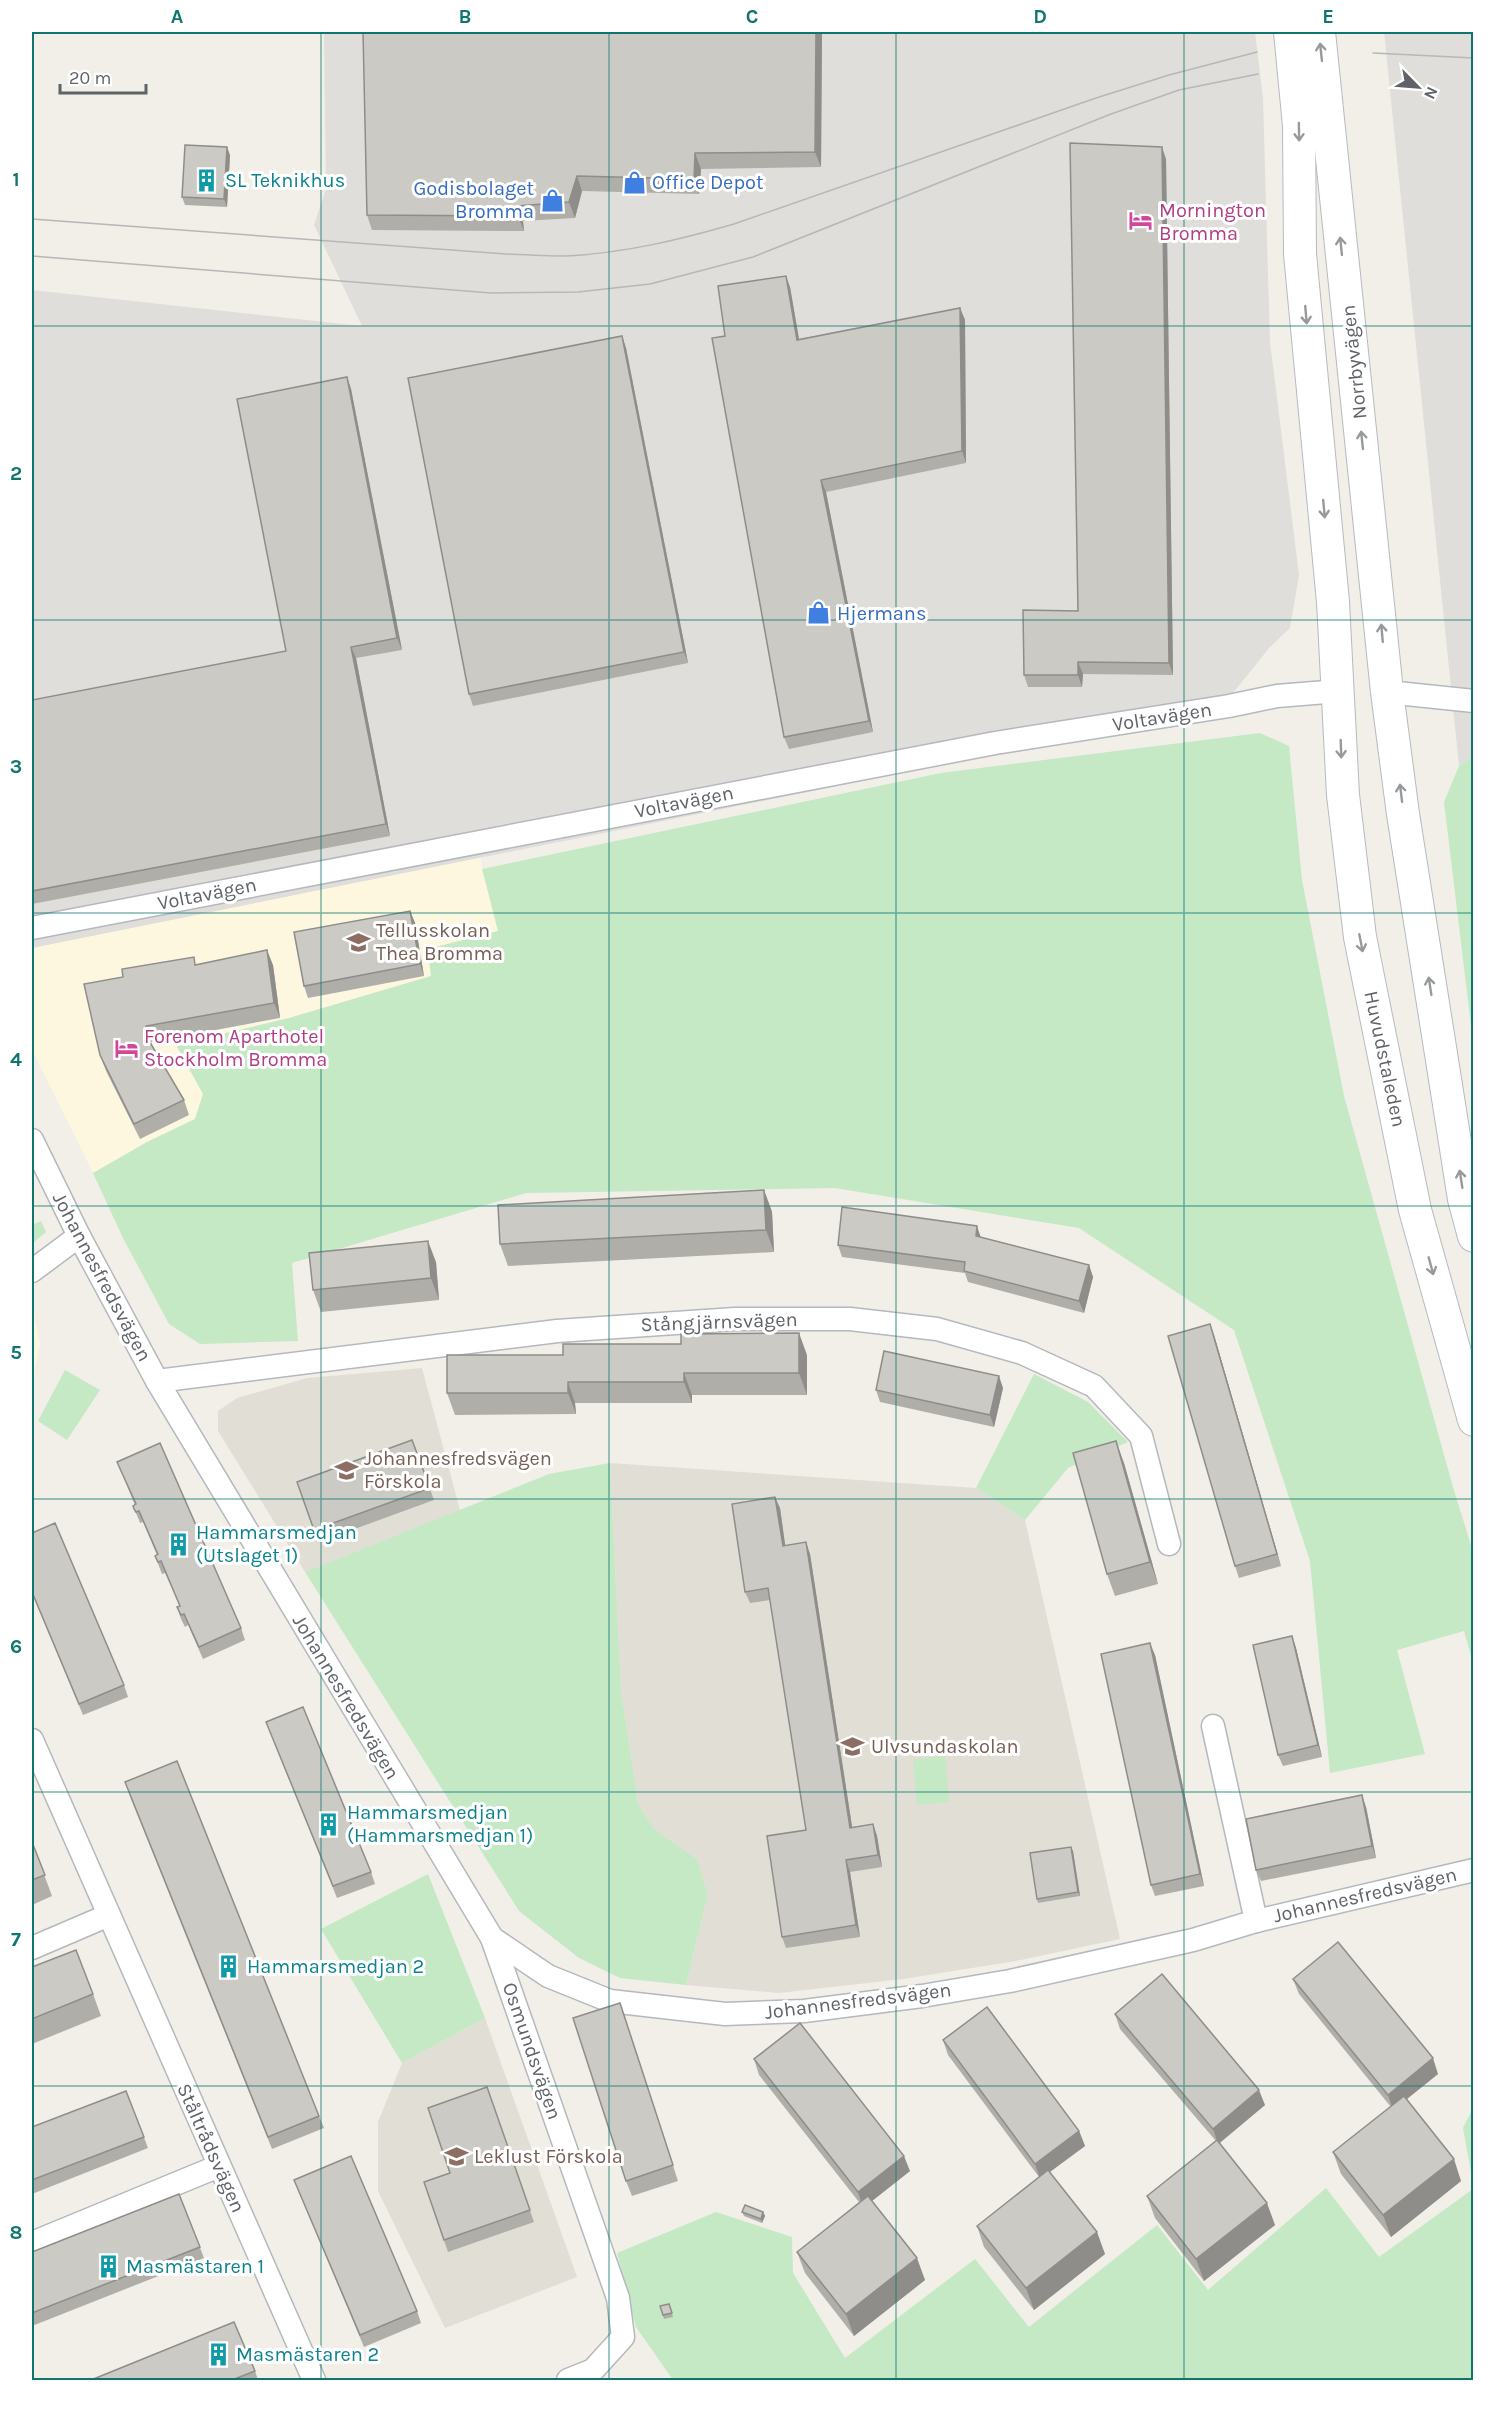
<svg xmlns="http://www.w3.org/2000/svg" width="1505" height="2412" viewBox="0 0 1505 2412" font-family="Karla,sans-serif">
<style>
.commercial{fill:#fef7e0}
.industrial{fill:#e0deda}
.education{fill:#e1ded6}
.green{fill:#c5e8c5}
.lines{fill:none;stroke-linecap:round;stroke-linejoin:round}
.street-casing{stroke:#b5b8bc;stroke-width:25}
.secondary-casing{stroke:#b6babf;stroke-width:34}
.street{stroke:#fff;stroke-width:22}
.secondary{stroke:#fff;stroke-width:32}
.tram{stroke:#b6b7b8;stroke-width:1.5}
.wall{fill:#afaea9}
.shaded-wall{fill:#8f8d8a}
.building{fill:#cccac5;stroke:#8f8d8a;stroke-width:1.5}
.oneway{stroke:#979a9d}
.grid{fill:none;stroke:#0f766e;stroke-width:1.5;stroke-opacity:0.55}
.labels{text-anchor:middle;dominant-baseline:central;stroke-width:6;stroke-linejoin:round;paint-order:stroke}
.culture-label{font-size:20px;fill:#0d838f;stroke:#fff;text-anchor:start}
.shop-label{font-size:20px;fill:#366cbe;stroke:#fff;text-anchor:start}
.hotel-label{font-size:20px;fill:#b23c85;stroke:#fff;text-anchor:start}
.street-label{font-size:20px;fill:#5f6368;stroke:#fff}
.education-label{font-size:20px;fill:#785e54;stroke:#fff;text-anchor:start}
.neatline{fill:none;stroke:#0f766e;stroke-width:2}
.grid-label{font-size:20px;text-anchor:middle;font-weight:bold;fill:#0f766e}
</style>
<rect width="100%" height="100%" fill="#f1efe8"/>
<g class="commercial">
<path d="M480,857L498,931L428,949L431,976L289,1018L177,1045L203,1094L195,1119L147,1142L93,1173L32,1049V948Z"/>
<path d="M32,1305L40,1344L32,1383Z"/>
</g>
<g class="industrial">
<path d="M324,32H1255L1263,99L1270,342L1299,575L1290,628L1270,647L1220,709L32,948V290L362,326L314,225L326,189Z"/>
<path d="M1384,32H1473L1474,757L1459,766Z"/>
</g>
<g class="education">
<path d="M422,1368L460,1510L305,1572L218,1431V1411L237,1398L307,1378Z"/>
<path d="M610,1463L976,1488L1025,1520L1120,1939L1016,1961L903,1979L779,1993L686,1985L708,1894L697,1859L654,1829L638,1803L621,1689Z"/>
<path d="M485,2018L577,2277L445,2328L378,2191V2122L402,2063Z"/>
</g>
<g class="green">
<path d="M1260,733L1289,746L1302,880L1344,1096L1453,1487L1473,1552V1663L1464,1631L1397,1650L1425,1754L1330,1773L1310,1561L1234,1330L1079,1228L835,1188L526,1193L292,1263L298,1341L200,1344L169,1324L123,1238L93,1173L147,1142L195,1119L203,1094L176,1045L289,1018L431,976L428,949L498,931L482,869L941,773Z"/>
<path d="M1473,757V1042L1444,802L1459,766Z"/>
<path d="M41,1221L46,1232L32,1244V1225Z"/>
<path d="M65,1370L100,1390L67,1440L38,1421Z"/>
<path d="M1034,1374L1088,1402L1128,1442L1068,1468L1025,1520L976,1488Z"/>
<path d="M610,1463L621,1689L638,1803L654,1829L697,1859L708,1894L686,1985L620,1978L579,1958L519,1911L305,1572L549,1474Z"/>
<path d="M945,1756L949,1802L917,1805L913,1759Z"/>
<path d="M428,1874L485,2018L402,2063L321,1929Z"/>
<path d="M1473,2108V2183L1463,2128Z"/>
<path d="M1326,2188L1379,2257L1473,2189V2380H673L636,2327L617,2253L716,2212L792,2237L793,2273L845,2358L975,2259L1029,2327L1157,2225L1208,2290Z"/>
</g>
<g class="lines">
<defs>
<g id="street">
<path d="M1387,692L1474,701"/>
<path d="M32,928L995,743L1229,706L1277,696L1339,691"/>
<path d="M32,1140L79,1236L157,1381L492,1938L548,1976L610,2001L725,2014L804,2011L922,1996L1010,1981L1193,1940L1256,1921L1474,1870"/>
<path d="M32,1271L79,1236"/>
<path d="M157,1381L557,1331L735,1319H850L937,1329L1022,1353L1094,1386L1141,1436L1169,1544"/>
<path d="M1213,1726L1256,1921"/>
<path d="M32,1740L314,2380"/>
<path d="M492,1938L618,2298L623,2337L593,2370L568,2380"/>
<path d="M32,1948L109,1915"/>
<path d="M32,2243L219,2166"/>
</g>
<g id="secondary">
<path d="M1290,32L1299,126L1300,254L1333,602L1343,795L1360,937L1415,1210L1474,1420"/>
<path d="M1319,32L1387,692L1403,814L1464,1199L1474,1236"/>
</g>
</defs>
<use href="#street" class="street-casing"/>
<use href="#secondary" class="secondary-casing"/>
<use href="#street" class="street"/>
<use href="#secondary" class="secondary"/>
<g class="tram">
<path d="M1368,33H1474"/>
<path d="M1373,53L1474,58"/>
<path d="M32,219L506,254C526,255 546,256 566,256C624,253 679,240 734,224L1096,98L1169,75L1257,52"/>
<path d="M32,256L491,293L578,292L650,284L753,257L1111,114L1179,90L1258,74"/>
</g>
</g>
<g class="wall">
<path d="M363,32H822L821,167L701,169L699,194L582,191L575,218L523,221L524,231L372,230L367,215Z"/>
<path d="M230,155L227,207L185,205L182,197Z"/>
<path d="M1166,159L1173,675L1083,674L1082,687H1028L1024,675L1078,611Z"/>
<path d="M790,287L799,339L960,308L965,320L966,463L826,492L873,732L789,749L784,737L725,336Z"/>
<path d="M622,336L626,348L688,663L473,706L469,694Z"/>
<path d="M347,377L351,389L402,650L356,658L390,836L32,904V700L286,651Z"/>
<path d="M410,911L415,923L424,976L308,998L304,986Z"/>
<path d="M197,964L273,965L280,1018L151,1042L152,1046L184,1100L189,1115L140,1139L106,1071L100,1055Z"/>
<path d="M764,1190L772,1212L774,1252L508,1266L500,1244Z"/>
<path d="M981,1237L1089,1265L1093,1277L1084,1313L968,1282L965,1273L842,1257L838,1245Z"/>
<path d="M436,1262L439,1300L321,1312L313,1290Z"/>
<path d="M1210,1324L1214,1335L1281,1566L1239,1578L1235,1566Z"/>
<path d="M807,1355V1395H692V1403H575L576,1414L455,1415L447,1393Z"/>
<path d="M1003,1388L994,1427L880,1402L876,1390Z"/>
<path d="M412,1440L434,1500L319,1542L297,1482Z"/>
<path d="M117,1462L241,1628L245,1640L203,1659L188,1625L185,1627L181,1619L177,1607L180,1606L165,1573L162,1574L155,1556L157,1555L143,1522L140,1523L139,1520L133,1506L135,1505Z"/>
<path d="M1124,1463L1158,1584L1115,1596L1107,1574Z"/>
<path d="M780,1508L785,1546L810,1554L852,1827L873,1824L877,1836L882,1867L850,1872L860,1937L786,1948L782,1937L806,1830L770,1600L750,1603L745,1592Z"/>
<path d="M32,1533L124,1685L128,1697L83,1715L32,1593Z"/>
<path d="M1292,1636L1296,1648L1322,1757L1283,1766L1278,1755Z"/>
<path d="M1155,1655L1204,1886L1155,1896L1151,1885Z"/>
<path d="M271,1734L371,1872L375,1884L337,1898Z"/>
<path d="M129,1794L319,2116L324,2128L272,2149Z"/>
<path d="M1366,1807L1376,1858L1261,1881L1256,1870Z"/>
<path d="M32,1842L52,1896L32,1905Z"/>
<path d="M1073,1851L1080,1896L1038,1903L1037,1899Z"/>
<path d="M32,1967L93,1994L101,2016L32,2044Z"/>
<path d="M1293,1979L1438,2074L1407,2099L1461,2181L1391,2237L1341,2174L1333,2152L1391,2107L1299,1994Z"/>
<path d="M620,2003L678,2181L632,2196L626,2181Z"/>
<path d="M1115,2014L1265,2105L1220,2143L1275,2225L1204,2281L1155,2218L1147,2196L1216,2141L1120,2029Z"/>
<path d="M943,2040L1079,2131L1085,2146L1050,2172L1105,2254L1034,2310L984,2247L977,2226L1039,2177L948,2055Z"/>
<path d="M754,2059L910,2171L872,2201L925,2280L854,2336L805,2273L797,2252L859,2202L759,2075Z"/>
<path d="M487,2087L534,2222L448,2252L424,2182L450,2173Z"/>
<path d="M126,2091L148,2148L32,2194V2127Z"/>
<path d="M294,2180L417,2311L421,2323L364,2347Z"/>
<path d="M179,2194L204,2258L32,2326V2252Z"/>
<path d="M742,2212H763L765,2216L762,2223L744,2216Z"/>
<path d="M669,2304L673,2317L664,2319L660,2306Z"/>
<path d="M255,2371L258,2380H91Z"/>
</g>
<g class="shaded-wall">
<path d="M816,32H822L821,167L815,152Z"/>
<path d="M227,147L230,155L227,207L224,199Z"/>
<path d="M1162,147L1166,159L1173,675L1169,663Z"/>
<path d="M695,153L701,169L699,194L694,179Z"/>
<path d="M577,176L582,191L575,218L569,202Z"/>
<path d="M517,206L523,221L524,231L518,216Z"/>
<path d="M786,276L790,287L801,351L797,340Z"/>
<path d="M960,308L965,320L966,463L962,451Z"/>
<path d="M622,336L626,348L688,663L684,652Z"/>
<path d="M347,377L351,389L402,650L397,638Z"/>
<path d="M821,480L826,492L873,732L869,721Z"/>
<path d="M351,647L356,658L390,836L386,824Z"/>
<path d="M1078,662L1083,674L1082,687L1078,675Z"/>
<path d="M410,911L415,923L424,976L420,964Z"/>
<path d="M267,950L273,965L280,1018L274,1003Z"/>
<path d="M146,1026L151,1042L154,1054L148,1039Z"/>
<path d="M764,1190L772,1212L774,1252L766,1230Z"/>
<path d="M977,1226L981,1238L976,1236Z"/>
<path d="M428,1241L436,1262L439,1300L431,1278Z"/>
<path d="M1089,1265L1093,1277L1084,1313L1079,1301Z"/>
<path d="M1210,1324L1214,1335L1281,1566L1277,1554Z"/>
<path d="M799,1333L807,1355V1395L799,1373Z"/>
<path d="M684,1373L692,1395V1403L684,1382Z"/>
<path d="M999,1376L1003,1388L994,1427L990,1415Z"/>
<path d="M568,1382L575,1403L576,1414L568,1393Z"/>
<path d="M1116,1441L1124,1463L1158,1584L1150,1562Z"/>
<path d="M775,1497L780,1508L787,1558L783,1546Z"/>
<path d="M806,1542L810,1554L854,1839L850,1828Z"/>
<path d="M1292,1636L1296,1648L1322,1757L1318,1745Z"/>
<path d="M1150,1643L1155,1655L1204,1886L1200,1874Z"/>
<path d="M1362,1795L1366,1807L1376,1858L1372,1846Z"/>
<path d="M873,1824L877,1836L882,1867L878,1855Z"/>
<path d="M1071,1847L1073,1851L1080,1896L1078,1892Z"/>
<path d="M846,1860L850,1872L860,1937L856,1925Z"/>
<path d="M1433,2058L1438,2074L1393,2110L1388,2095Z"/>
<path d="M1259,2090L1265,2105L1218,2144L1213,2129Z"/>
<path d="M1079,2131L1085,2146L1040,2179L1035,2164Z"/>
<path d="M904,2156L910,2171L863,2208L858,2192Z"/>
<path d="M1454,2159L1461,2181L1391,2237L1383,2215Z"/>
<path d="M1267,2203L1275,2225L1204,2281L1196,2259Z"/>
<path d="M763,2212L765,2216L762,2223L761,2219Z"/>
<path d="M1097,2232L1105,2254L1034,2310L1026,2288Z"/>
<path d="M917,2258L925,2280L854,2336L846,2314Z"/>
</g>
<g class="building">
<path d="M363,32H816L815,152L695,153L694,179L577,176L569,202L517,206L518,216L367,215Z"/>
<path d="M1070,143L1162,147L1169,663L1078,662V675H1024L1023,610L1078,611Z"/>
<path d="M185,145L227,147L224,199L182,197Z"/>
<path d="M786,276L797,340L960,308L962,451L821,480L869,721L784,737L712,338L725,336L718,286Z"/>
<path d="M622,336L684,652L469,694L408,378Z"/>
<path d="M347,377L397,638L351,647L386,824L32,891V700L286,651L237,399Z"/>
<path d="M410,911L420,964L304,986L294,932Z"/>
<path d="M267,950L274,1003L146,1026L148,1039L184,1100L134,1124L100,1055L84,984L123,977L122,969L194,957L195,965Z"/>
<path d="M764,1190L766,1230L500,1244L498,1205Z"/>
<path d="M842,1207L977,1226L976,1236L1089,1265L1079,1301L964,1271L965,1262L838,1245Z"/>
<path d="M428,1241L431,1278L313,1290L309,1253Z"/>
<path d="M1210,1324L1277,1554L1235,1566L1168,1336Z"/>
<path d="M799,1333V1373H684V1382H568V1393H447V1355H563V1344H681V1334Z"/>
<path d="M884,1351L999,1376L990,1415L876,1390Z"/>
<path d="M412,1440L430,1488L314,1530L297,1482Z"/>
<path d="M1116,1441L1150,1562L1107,1574L1073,1453Z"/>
<path d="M160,1443L241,1628L199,1647L184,1614L181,1615L177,1607L180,1606L161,1561L158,1562L155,1556L158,1554L156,1550L139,1511L136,1512L134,1509L133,1506L136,1504L117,1462Z"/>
<path d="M775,1497L783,1546L806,1542L850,1828L873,1824L878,1855L846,1860L856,1925L782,1937L767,1836L806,1830L768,1588L745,1592L732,1504Z"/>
<path d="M55,1523L124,1685L79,1704L32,1592V1533Z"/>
<path d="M1292,1636L1318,1745L1278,1755L1253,1645Z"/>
<path d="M1150,1643L1200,1874L1151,1885L1101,1654Z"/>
<path d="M303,1707L371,1872L333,1886L266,1722Z"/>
<path d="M177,1761L319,2116L268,2137L125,1782Z"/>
<path d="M1362,1795L1372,1846L1256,1870L1246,1819Z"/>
<path d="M32,1842L45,1875L32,1880Z"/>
<path d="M1071,1847L1078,1892L1037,1899L1030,1853Z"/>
<path d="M1338,1942L1433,2058L1388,2095L1293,1979Z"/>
<path d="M76,1950L93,1994L32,2019V1967Z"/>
<path d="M1162,1974L1259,2090L1213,2129L1115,2014Z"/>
<path d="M620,2003L673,2165L626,2181L573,2018Z"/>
<path d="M987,2007L1079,2131L1035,2164L943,2040Z"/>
<path d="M800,2023L904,2156L858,2192L754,2059Z"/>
<path d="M487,2087L530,2210L444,2240L424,2182L450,2173L428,2108Z"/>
<path d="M126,2091L144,2137L32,2180V2127Z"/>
<path d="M1404,2096L1454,2159L1383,2215L1333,2152Z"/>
<path d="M1217,2140L1267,2203L1196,2259L1147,2196Z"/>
<path d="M351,2156L417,2311L360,2335L294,2180Z"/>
<path d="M1048,2170L1097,2232L1026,2288L977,2226Z"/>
<path d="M179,2194L200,2247L32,2313V2252Z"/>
<path d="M868,2196L917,2258L846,2314L797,2252Z"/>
<path d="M745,2205L763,2212L761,2219L742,2212Z"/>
<path d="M669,2304L672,2313L663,2315L660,2306Z"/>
<path d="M234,2322L255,2371L232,2380H91Z"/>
</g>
<defs><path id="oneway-shaft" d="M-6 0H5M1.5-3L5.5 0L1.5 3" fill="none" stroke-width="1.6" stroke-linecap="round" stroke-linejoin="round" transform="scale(1.5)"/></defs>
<g class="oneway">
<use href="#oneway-shaft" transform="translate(1321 52) rotate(-96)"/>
<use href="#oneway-shaft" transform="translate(1299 132) rotate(89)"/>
<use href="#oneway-shaft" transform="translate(1341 246) rotate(-96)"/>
<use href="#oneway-shaft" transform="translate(1306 315) rotate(85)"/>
<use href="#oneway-shaft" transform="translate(1362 440) rotate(-96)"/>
<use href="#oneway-shaft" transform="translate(1324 509) rotate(85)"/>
<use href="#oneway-shaft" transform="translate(1382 633) rotate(-95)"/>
<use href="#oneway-shaft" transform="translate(1341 749) rotate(88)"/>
<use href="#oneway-shaft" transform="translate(1401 793) rotate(-97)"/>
<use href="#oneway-shaft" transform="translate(1361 943) rotate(79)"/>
<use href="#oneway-shaft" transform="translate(1430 986) rotate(-99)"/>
<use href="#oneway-shaft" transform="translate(1461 1179) rotate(-99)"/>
<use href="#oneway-shaft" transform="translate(1431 1266) rotate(75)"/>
</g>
<path class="grid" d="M321,32V2380M609,32V2380M896,32V2380M1184,32V2380M32,326H1474M32,620H1474M32,913H1474M32,1206H1474M32,1499H1474M32,1792H1474M32,2086H1474"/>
<defs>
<symbol id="building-bare" viewBox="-9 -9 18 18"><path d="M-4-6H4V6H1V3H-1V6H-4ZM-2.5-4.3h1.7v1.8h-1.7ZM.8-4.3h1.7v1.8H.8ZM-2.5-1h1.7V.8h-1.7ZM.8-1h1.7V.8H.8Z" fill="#0f9aa8" stroke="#fff" stroke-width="2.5" paint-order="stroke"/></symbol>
<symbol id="shop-bare" viewBox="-9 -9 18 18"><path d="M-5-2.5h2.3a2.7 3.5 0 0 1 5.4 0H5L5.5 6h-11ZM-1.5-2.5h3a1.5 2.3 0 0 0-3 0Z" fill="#3f7fe0" stroke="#fff" stroke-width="2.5" paint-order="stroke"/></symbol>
<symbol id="hotel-bare" viewBox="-9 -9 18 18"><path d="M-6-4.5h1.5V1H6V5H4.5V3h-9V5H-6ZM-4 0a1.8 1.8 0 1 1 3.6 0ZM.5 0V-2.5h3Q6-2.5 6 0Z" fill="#d1479c" stroke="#fff" stroke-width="2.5" paint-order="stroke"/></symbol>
<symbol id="school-bare" viewBox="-9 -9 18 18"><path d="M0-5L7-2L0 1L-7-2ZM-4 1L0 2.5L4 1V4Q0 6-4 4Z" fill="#8d6e63" stroke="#fff" stroke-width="2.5" paint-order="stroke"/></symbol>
</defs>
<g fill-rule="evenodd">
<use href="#building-bare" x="190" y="164" width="33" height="33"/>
<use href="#shop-bare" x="618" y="166" width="33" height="33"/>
<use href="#shop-bare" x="536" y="184" width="33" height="33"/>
<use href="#hotel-bare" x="1124" y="204" width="33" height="33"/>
<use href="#shop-bare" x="802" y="596" width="33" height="33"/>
<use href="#school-bare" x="342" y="926" width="33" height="33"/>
<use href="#hotel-bare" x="110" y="1032" width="33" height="33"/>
<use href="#school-bare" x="330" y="1454" width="33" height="33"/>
<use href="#building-bare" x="162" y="1528" width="33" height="33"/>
<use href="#school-bare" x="836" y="1730" width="33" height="33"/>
<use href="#building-bare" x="312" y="1808" width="33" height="33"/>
<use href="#building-bare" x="212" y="1950" width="33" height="33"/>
<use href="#school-bare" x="440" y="2140" width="33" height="33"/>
<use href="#building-bare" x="92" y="2250" width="33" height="33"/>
<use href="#building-bare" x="202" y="2338" width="33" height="33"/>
</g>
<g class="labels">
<g class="culture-label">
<text x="225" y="180">SL Teknikhus</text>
<text x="196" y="1532">Hammarsmedjan<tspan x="196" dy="23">(Utslaget 1)</tspan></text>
<text x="347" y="1812">Hammarsmedjan<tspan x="347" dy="23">(Hammarsmedjan 1)</tspan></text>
<text x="247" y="1966">Hammarsmedjan 2</text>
<text x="126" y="2266">Masmästaren 1</text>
<text x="236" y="2354">Masmästaren 2</text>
</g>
<g class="shop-label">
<text x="652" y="182">Office Depot</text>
<text x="534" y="188" text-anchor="end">Godisbolaget<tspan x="534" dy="23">Bromma</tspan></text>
<text x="837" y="613">Hjermans</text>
</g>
<g class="hotel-label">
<text x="1159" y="210">Mornington<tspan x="1159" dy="23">Bromma</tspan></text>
<text x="144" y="1036">Forenom Aparthotel<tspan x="144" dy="23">Stockholm Bromma</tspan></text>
</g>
<g class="street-label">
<text transform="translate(1354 362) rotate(-96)">Norrbyvägen</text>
<text transform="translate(1162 717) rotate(-9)">Voltavägen</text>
<text transform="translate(684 802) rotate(-11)">Voltavägen</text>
<text transform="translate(207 894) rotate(-11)">Voltavägen</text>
<text transform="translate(1385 1059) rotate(78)">Huvudstaleden</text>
<text transform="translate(102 1277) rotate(62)">Johannesfredsvägen</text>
<text transform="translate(719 1322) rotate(-2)">Stångjärnsvägen</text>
<text transform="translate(346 1697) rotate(59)">Johannesfredsvägen</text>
<text transform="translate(1365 1895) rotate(-13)">Johannesfredsvägen</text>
<text transform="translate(858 2001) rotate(-7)">Johannesfredsvägen</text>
<text transform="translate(532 2051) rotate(71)">Osmundsvägen</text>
<text transform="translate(211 2148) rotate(66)">Ståltrådsvägen</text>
</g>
<g class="education-label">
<text x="376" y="930">Tellusskolan<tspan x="376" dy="23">Thea Bromma</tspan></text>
<text x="364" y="1458">Johannesfredsvägen<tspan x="364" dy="23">Förskola</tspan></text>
<text x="871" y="1746">Ulvsundaskolan</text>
<text x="474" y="2156">Leklust Förskola</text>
</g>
</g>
<rect width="1505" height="2412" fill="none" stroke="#ffffff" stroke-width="66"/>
<g transform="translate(1418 87) rotate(115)" stroke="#ffffff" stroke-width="4.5" paint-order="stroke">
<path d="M0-4.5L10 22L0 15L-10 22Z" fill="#5f6368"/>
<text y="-9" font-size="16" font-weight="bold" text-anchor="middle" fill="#5f6368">N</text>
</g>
<path d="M60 84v9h86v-9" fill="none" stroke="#5f6368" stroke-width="3"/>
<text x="69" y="84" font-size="18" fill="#5f6368" stroke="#ffffff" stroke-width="4.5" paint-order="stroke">20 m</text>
<rect x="33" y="33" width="1439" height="2346" class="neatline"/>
<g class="grid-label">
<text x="177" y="23">A</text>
<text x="465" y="23">B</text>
<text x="752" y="23">C</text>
<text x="1040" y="23">D</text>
<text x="1328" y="23">E</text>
<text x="16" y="186">1</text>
<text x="16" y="480">2</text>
<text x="16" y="773">3</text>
<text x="16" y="1066">4</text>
<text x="16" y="1359">5</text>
<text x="16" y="1653">6</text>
<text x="16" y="1946">7</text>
<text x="16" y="2239">8</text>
</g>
</svg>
